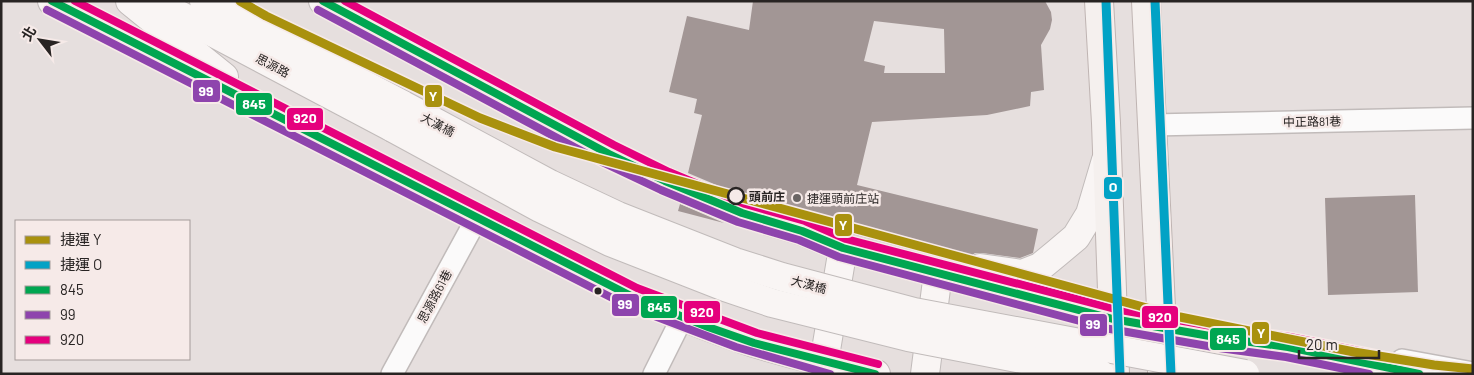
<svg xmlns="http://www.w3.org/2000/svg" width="1474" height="375" viewBox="0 0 1474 375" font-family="Barlow,'Noto Sans TC',sans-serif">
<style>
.building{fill:#a29695;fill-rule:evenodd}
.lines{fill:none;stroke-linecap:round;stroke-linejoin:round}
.minor-casing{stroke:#c1bbba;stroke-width:24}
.secondary-casing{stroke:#c1bbba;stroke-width:30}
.primary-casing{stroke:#bfb4b2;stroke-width:30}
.minor{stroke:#fbfafa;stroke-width:21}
.secondary{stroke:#f9f5f4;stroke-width:28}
.primary{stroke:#f5f0ee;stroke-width:28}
.secondary-bridge-casing{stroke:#c1bbba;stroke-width:30;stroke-linecap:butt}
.secondary-bridge{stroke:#f9f5f4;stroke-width:28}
.bus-1-casing{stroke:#f6eae8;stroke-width:11}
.bus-2-casing{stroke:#f6eae8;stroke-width:11}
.bus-3-casing{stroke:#f6eae8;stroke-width:11}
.bus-1{stroke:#00a651;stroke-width:8}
.bus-2{stroke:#8e44ad;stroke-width:8}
.bus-3{stroke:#e5007d;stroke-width:8}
.metro-1-casing{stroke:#f6eae8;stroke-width:12}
.metro-2-casing{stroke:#f6eae8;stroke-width:12}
.metro-1{stroke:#a9910e;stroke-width:9}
.metro-2{stroke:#02a2c5;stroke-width:9}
.stop-dot{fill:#f6eae8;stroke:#282423;stroke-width:2.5}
.poi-dot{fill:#6a6564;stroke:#f6eae8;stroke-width:2}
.bus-dot{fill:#282423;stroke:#f6eae8;stroke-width:2}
.labels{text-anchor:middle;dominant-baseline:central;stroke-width:5;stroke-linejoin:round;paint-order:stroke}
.street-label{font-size:12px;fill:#282423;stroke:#f6eae8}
.stop-label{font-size:12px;font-weight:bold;fill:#282423;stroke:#f6eae8;text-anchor:start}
.poi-label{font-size:12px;fill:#282423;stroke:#f6eae8;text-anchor:start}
.line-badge{stroke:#f6eae8;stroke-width:2}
.badge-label{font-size:14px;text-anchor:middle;font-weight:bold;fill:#fff}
</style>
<rect width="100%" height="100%" fill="#e6dfde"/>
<g class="building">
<path d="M753,1H1045L1051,12L1052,20L1050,29L1041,45L1044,90L1031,92L1030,106L987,115L872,122L857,185L1038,229L1033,253L1020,258L982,253H975L968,258L965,264L848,233L807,216L747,198L688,173L702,115L694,113L697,99L669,92L687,16L749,30ZM874,21L944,29L945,73H884L885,66L864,61Z"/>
<path d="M1415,195L1418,292L1328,295L1325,198Z"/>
<path d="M680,204L724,223L678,211Z"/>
</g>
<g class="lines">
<defs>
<g id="minor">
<path d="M1152,125L1473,118"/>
<path d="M1402,360L1473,373"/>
<path d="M392,374L477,218"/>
<path d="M654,374L682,318"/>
</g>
<g id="secondary">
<path d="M52,1L633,297C673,313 713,330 754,343C794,355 835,365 876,374"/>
<path d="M130,1L224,77"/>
<path d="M153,1L393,128"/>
<path d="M204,1L403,105"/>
<path d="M323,1L609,154L665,181L742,213L802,231L843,248L1113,319L1221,338L1288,347L1420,374"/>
<path d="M980,268L1022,274L1040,267L1057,253L1076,237L1090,214L1106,160"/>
<path d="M824,362L843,248"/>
<path d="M925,374L938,273"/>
</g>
<g id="primary">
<path d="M1099,1L1106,123L1115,374"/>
<path d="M1146,1L1162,328V374"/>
</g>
</defs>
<use href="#minor" class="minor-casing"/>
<use href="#secondary" class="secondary-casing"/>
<use href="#primary" class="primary-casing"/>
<use href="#minor" class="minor"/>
<use href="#secondary" class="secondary"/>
<use href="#primary" class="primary"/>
<defs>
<g id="secondary-bridge">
<path d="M403,105L550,184L618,216L735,262L782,277L914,312L1245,374"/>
<path d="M393,128L540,208L610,242L725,287L772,303L908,337L1100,374"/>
</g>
</defs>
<use href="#secondary-bridge" class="secondary-bridge-casing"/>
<use href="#secondary-bridge" class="secondary-bridge"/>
<defs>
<g id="bus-1">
<path d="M52,1L633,297L708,327L754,343L875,374"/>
<path d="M323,1L609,154L665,181L742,213L802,231L843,248L1113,319L1221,338L1288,347L1419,374"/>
</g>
<g id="bus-2">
<path d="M47,10L628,306L736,347L830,374"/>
<path d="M318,10L604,163L661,190L738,222L799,240L839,257L1110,329L1219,348L1286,357L1369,374"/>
</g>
<g id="bus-3">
<path d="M75,1L637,288L757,333L878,364"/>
<path d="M345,1L614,145L669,172L745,204L805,221L846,239L1115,309L1223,328L1290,337L1422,364"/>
</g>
</defs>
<use href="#bus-1" class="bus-1-casing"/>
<use href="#bus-2" class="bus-2-casing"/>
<use href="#bus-3" class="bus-3-casing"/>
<use href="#bus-1" class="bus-1"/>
<use href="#bus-2" class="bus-2"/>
<use href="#bus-3" class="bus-3"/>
<defs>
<path id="metro-1" d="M240,1L266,16L480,118L555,147L1180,317L1354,352L1434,365L1473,369"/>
<g id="metro-2">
<path d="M1106,1L1120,374"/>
<path d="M1155,1L1171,374"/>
</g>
</defs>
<use href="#metro-1" class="metro-1-casing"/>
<use href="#metro-2" class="metro-2-casing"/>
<use href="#metro-1" class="metro-1"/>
<use href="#metro-2" class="metro-2"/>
</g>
<circle class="stop-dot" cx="736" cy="196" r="8"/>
<circle class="poi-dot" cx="797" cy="198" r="5"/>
<circle class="bus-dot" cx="598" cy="291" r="4.5"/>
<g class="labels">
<g class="street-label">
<text transform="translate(273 65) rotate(28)">思源路</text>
<text transform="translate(1312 121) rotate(-1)">中正路81巷</text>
<text transform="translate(438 124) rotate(28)">大漢橋</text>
<text transform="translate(809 284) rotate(15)">大漢橋</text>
<text transform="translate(434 296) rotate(-62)">思源路61巷</text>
</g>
<g class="stop-label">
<text x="749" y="196">頭前庄</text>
</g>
<g class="poi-label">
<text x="807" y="198">捷運頭前庄站</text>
</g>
</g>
<g class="line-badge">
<rect x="192" y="79" width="29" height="24" rx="5" fill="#8e44ad"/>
<rect x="424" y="84" width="19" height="24" rx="5" fill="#a9910e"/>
<rect x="235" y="92" width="38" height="24" rx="5" fill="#00a651"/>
<rect x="286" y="107" width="38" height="24" rx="5" fill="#e5007d"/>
<rect x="1103" y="176" width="20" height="24" rx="5" fill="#02a2c5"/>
<rect x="834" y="213" width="19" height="24" rx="5" fill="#a9910e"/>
<rect x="611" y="293" width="29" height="24" rx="5" fill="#8e44ad"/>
<rect x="640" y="295" width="38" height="24" rx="5" fill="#00a651"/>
<rect x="683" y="300" width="38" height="24" rx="5" fill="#e5007d"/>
<rect x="1141" y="305" width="38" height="24" rx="5" fill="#e5007d"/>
<rect x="1079" y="313" width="29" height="24" rx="5" fill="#8e44ad"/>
<rect x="1251" y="321" width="19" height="24" rx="5" fill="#a9910e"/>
<rect x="1209" y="327" width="38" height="24" rx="5" fill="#00a651"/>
</g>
<g class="badge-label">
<text x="206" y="96">99</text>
<text x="433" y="101">Y</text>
<text x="254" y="109">845</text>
<text x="305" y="123">920</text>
<text x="1113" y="192">O</text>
<text x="843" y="230">Y</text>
<text x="625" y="309">99</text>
<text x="659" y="312">845</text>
<text x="702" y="317">920</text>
<text x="1160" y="322">920</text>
<text x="1093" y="329">99</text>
<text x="1261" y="338">Y</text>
<text x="1228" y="344">845</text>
</g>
<rect width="1474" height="375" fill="none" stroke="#282423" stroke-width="5"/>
<rect x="15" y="220" width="175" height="140" fill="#f6eae8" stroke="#a49b99"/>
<rect x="25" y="236" width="25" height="8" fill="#a9910e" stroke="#a49b99"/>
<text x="60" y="245" font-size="15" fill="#282423">捷運 Y</text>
<rect x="25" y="261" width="25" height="8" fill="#02a2c5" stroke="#a49b99"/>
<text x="60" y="270" font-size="15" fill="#282423">捷運 O</text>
<rect x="25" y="286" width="25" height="8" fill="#00a651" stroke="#a49b99"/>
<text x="60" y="295" font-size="15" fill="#282423">845</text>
<rect x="25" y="311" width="25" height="8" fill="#8e44ad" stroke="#a49b99"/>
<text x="60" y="320" font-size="15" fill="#282423">99</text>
<rect x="25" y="336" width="25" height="8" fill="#e5007d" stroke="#a49b99"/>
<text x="60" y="345" font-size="15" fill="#282423">920</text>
<g transform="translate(40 40) rotate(301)" stroke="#f6eae8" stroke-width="4" paint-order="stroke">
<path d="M0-4L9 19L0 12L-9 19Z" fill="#282423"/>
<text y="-8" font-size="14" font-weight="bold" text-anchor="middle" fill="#282423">北</text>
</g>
<path d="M1299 350v8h80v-8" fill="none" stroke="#282423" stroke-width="2.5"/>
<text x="1306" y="350" font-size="15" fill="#282423" stroke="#f6eae8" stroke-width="4" paint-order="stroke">20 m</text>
</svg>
